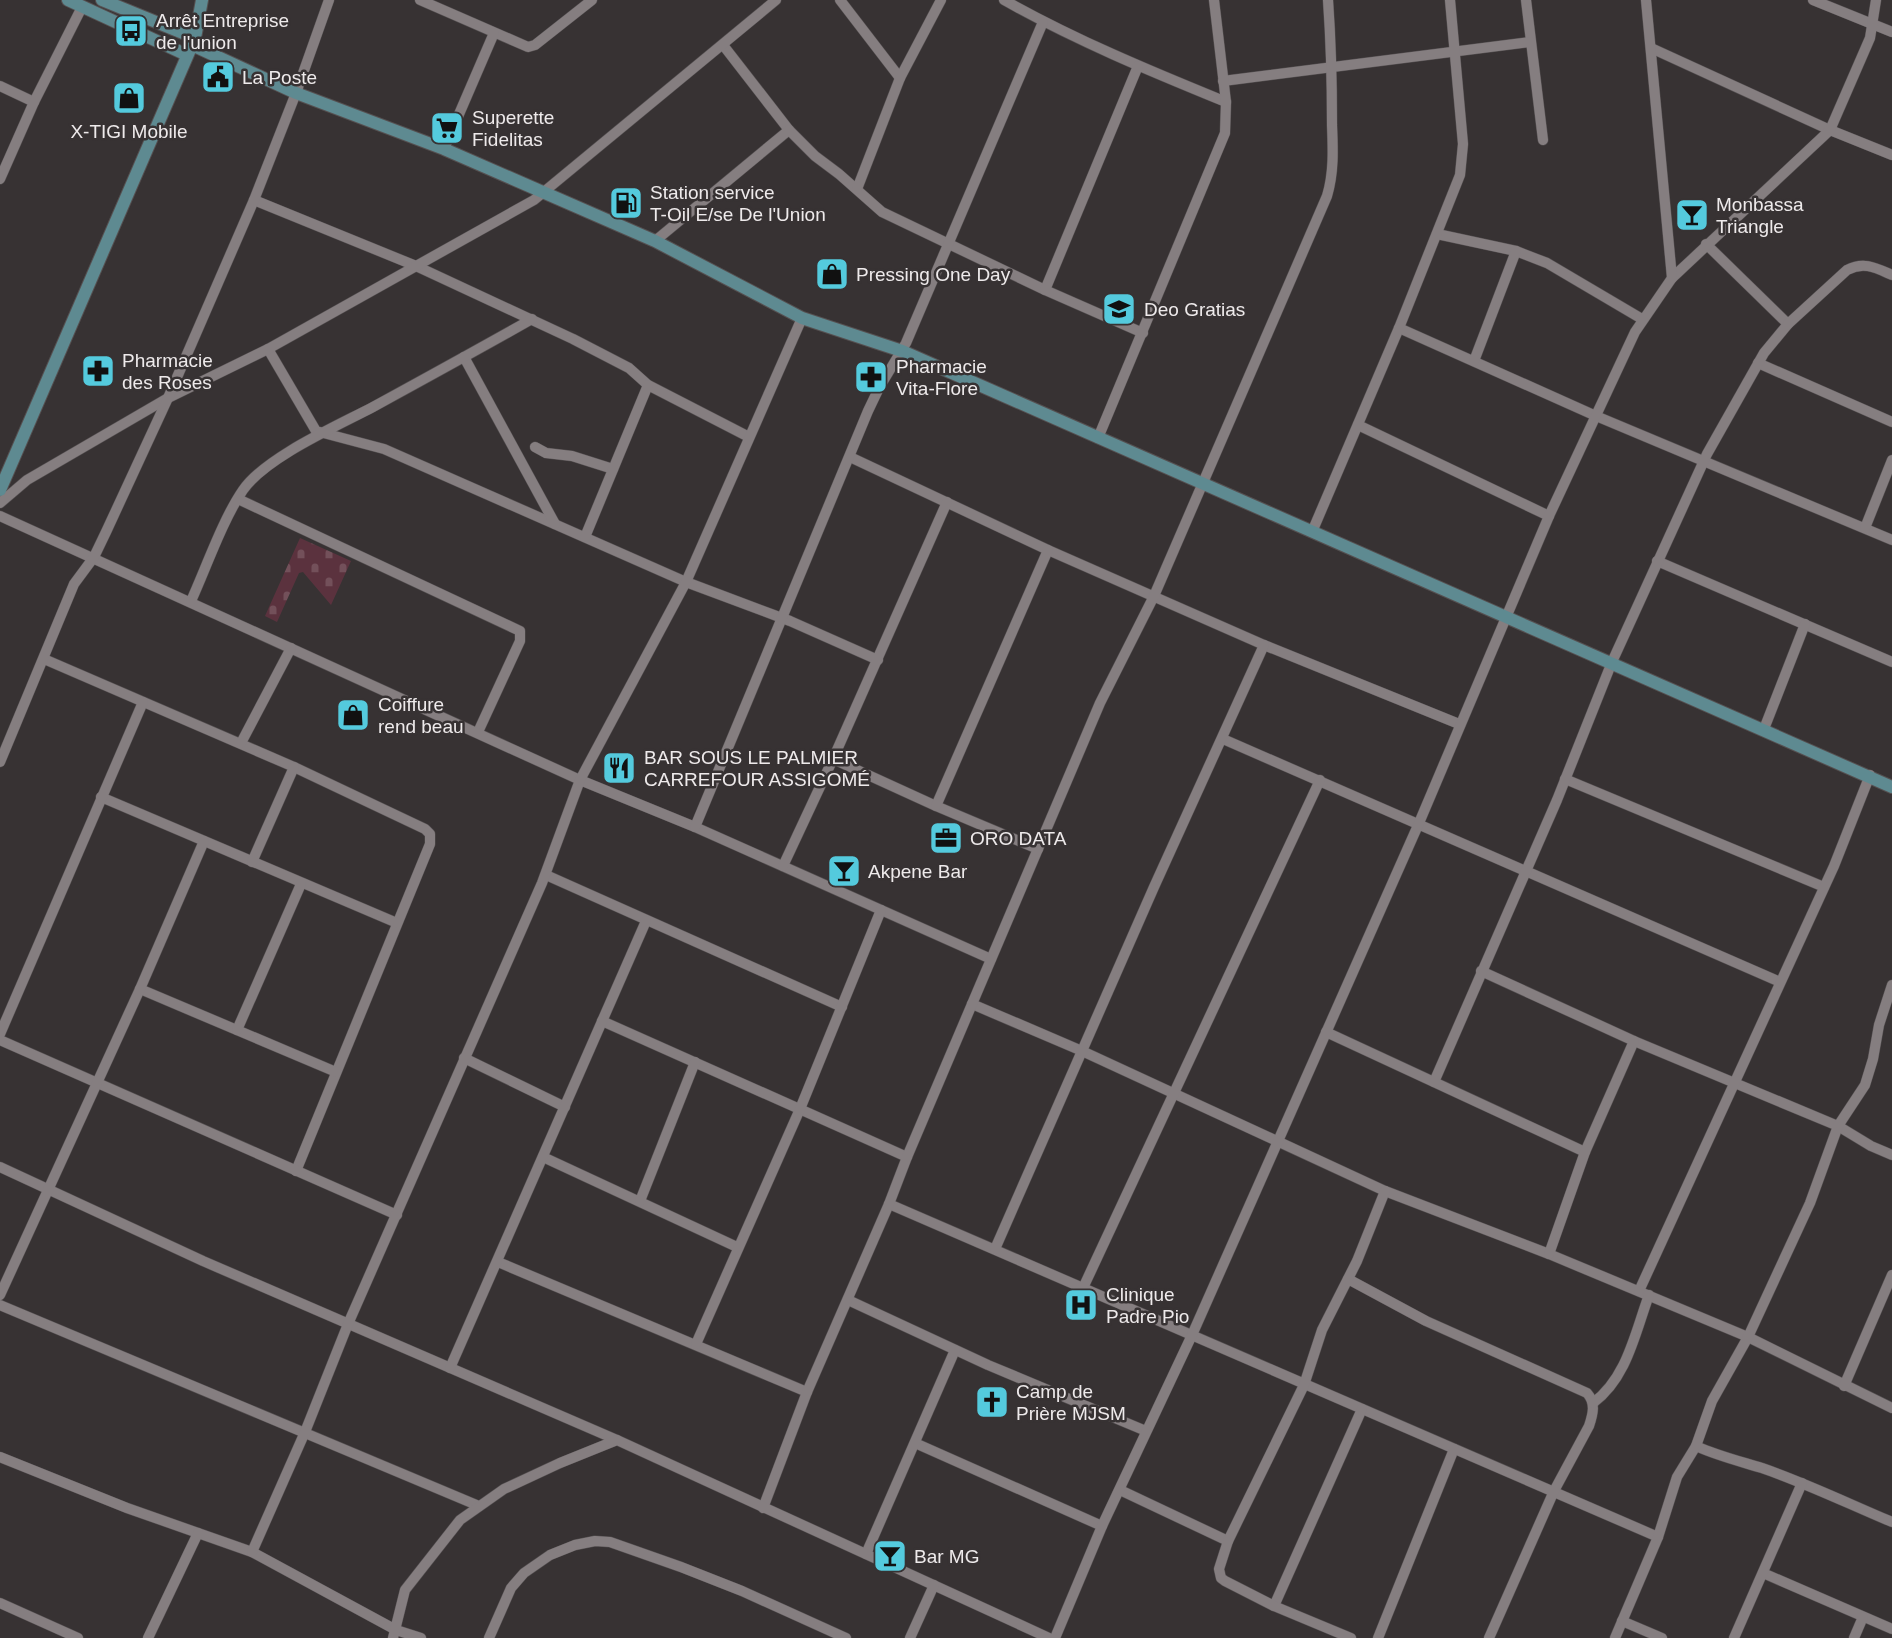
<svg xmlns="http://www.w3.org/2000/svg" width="1892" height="1638" viewBox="0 0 1892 1638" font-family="Arial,sans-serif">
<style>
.cemetery{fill:url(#cemetery-stones)}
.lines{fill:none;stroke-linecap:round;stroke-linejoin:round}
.street-casing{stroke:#555051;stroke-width:11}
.secondary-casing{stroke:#555051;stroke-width:14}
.street{stroke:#857e80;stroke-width:10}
.secondary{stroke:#5e8a91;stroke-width:12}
.labels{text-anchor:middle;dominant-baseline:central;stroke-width:5;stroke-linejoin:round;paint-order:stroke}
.poi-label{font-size:19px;fill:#eeeaeb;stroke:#373233;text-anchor:start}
</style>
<defs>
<pattern id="cemetery-stones" width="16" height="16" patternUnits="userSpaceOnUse" patternTransform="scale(1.75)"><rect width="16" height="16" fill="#5b323e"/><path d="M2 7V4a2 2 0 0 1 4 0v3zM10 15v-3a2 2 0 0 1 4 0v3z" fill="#73505a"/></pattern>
</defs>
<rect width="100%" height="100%" fill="#373233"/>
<path class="cemetery" d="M300,538L351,561L331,605L303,572L299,573L277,622L265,616Z"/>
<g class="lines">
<defs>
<g id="street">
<path d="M420,0L528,47L535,45L592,0"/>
<path d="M840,0L900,78"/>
<path d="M1004,0C1075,40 1150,71 1226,102"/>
<path d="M1526,0L1543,140"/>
<path d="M1813,0L1892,32"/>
<path d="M723,45L789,130L815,156L839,174L882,212L1045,290L1143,333"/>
<path d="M1651,48L1830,130L1892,155"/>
<path d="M1223,81L1530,42"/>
<path d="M0,86L34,102"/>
<path d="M444,149L494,33"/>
<path d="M0,179L34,102L82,7"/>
<path d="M857,189L900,78L941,0"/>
<path d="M254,200L416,266L573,339L629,368L648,385L749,437"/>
<path d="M1437,234L1516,251L1547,263L1642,319"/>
<path d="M655,241L789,130"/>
<path d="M1706,244L1788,324"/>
<path d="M1672,278L1830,130L1870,38L1876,0"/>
<path d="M1045,290L1138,66"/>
<path d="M1399,328L1596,416L1892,540"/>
<path d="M268,349L316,431L384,449L686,582L790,621L878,660"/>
<path d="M464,357L555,524"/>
<path d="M1474,361L1516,251"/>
<path d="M1758,363L1892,422"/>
<path d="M1358,425L1549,516"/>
<path d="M1098,438L1225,133L1226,102L1214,0"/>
<path d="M535,447L546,453L572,456L613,469"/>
<path d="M850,457L1048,550L1264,645L1459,724"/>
<path d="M238,499L520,631V641L478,732"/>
<path d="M0,503L27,480L168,398L268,349L534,200L776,0"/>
<path d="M0,516L580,780L695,827L991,959"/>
<path d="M1865,528L1892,460"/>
<path d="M1312,532L1399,328L1460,175L1463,144L1450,0"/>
<path d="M585,537L648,385"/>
<path d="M1657,561L1892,662"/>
<path d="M191,601C206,568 223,519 243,490C266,457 337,426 373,407C426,378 479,349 532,319"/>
<path d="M44,659L294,767L425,829L430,834V844L296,1171"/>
<path d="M1764,729L1805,624"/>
<path d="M1223,739L1780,982"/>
<path d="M241,743L291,648"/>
<path d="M833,759L936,806L1038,849"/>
<path d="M0,762L74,584L94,557L106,532L168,398L254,200L296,93L329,0"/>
<path d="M1565,779L1824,887"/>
<path d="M101,797L397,923"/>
<path d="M936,806L1048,550"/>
<path d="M695,827L868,411L879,388L906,343L1043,22"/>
<path d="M252,862L294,767"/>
<path d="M783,866L833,759L947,502"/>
<path d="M546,875L842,1007"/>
<path d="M1481,971L1634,1041L1838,1126L1871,1146L1892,1155"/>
<path d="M140,989L336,1072"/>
<path d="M972,1004L1082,1051L1385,1191L1549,1254L1748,1337L1892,1408"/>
<path d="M602,1021L907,1157"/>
<path d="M237,1030L301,884"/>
<path d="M1326,1032L1585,1152"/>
<path d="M0,1034L143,702"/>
<path d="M0,1040L397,1215"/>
<path d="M464,1058L565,1107"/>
<path d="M1434,1082L1557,800L1612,662L1707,454L1764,353L1788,324L1847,270C1864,261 1876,268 1892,275"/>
<path d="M543,1157L737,1247"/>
<path d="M0,1167L203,1261L617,1440"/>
<path d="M640,1201L695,1062"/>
<path d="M889,1204L1658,1537"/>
<path d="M995,1249L1154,887L1264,645"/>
<path d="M1549,1254L1585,1152L1634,1041"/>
<path d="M498,1262L807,1392"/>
<path d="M1348,1279L1426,1321L1587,1393C1596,1403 1593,1414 1589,1426L1554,1491L1489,1638"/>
<path d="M1083,1288L1320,780"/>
<path d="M1639,1291L1834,866L1870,775"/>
<path d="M0,1295L140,989L204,841"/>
<path d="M848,1300L988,1365L1146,1431"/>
<path d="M0,1305L479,1506"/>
<path d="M696,1344L800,1109L881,910"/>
<path d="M450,1368L646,921"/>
<path d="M1844,1386L1892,1275"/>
<path d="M1593,1403C1627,1378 1635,1333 1649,1295"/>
<path d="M915,1443L1102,1526"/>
<path d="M1696,1446C1718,1456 1739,1461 1762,1468C1806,1483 1849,1504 1892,1522"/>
<path d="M0,1457L127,1508L252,1552L396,1630L421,1638"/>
<path d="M1120,1490L1228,1541"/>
<path d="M763,1508L807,1392L889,1204L907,1157L1100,703L1154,596L1327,196C1334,173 1333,149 1332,125C1332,83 1331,42 1328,0"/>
<path d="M252,1552L305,1432L348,1324L542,883L580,780L686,582L802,318"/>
<path d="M866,1554L955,1350"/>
<path d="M1763,1573L1892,1629"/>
<path d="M0,1603L78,1638"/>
<path d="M1274,1606L1362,1409"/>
<path d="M1622,1621L1662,1638"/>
<path d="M148,1638L198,1533"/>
<path d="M393,1638L405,1590L460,1520L504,1489L560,1463L617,1440L1049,1638"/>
<path d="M489,1638L511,1588L524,1573L550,1555L575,1545L595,1541L610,1542L681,1567L742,1591L846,1638"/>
<path d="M910,1638L934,1585"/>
<path d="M1055,1638L1102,1526L1192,1335L1419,823L1549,516L1635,332L1672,278L1646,0"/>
<path d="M1351,1638L1274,1606L1225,1581L1221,1578L1219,1569L1228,1541L1304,1385L1322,1330L1357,1261L1385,1191"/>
<path d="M1378,1638L1454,1449"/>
<path d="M1615,1638L1658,1537L1677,1477L1696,1446L1712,1401L1748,1337L1810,1203L1838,1126L1865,1085L1873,1059L1879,1025L1892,985"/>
<path d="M1734,1638L1802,1483"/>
<path d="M1854,1638L1863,1617"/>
</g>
<g id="secondary">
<path d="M68,0L187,55"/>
<path d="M102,0L195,38"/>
<path d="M192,45L296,93L444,149L655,241L802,318L902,351L1892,787"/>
<path d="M0,490L195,38L202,0"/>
</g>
</defs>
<use href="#street" class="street-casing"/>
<use href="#secondary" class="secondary-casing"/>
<use href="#street" class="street"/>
<use href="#secondary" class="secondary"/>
</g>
<defs>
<symbol id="bus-square" viewBox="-11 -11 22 22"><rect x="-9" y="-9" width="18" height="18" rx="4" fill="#54cadd" stroke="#373233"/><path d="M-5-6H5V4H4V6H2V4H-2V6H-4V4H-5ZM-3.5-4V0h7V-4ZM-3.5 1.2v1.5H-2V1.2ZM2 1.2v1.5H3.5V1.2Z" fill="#111"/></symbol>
<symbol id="civic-square" viewBox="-11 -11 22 22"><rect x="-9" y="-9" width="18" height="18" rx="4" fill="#54cadd" stroke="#373233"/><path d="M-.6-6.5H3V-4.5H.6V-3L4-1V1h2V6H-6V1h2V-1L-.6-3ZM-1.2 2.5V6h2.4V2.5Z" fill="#111"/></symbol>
<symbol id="shop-square" viewBox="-11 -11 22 22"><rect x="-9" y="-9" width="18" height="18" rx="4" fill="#54cadd" stroke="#373233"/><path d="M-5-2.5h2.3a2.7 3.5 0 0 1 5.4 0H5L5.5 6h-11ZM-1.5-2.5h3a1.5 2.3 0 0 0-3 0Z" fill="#111"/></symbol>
<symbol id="supermarket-square" viewBox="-11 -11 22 22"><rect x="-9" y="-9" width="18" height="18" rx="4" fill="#54cadd" stroke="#373233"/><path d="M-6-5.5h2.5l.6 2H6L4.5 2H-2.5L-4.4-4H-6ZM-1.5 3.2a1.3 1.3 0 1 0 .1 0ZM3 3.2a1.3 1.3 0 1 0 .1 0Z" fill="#111"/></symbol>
<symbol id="fuel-square" viewBox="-11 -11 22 22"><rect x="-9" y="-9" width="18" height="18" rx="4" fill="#54cadd" stroke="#373233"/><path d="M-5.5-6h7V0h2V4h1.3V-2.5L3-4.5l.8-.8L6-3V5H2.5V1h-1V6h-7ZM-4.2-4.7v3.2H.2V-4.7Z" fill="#111"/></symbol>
<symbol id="bar-square" viewBox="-11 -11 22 22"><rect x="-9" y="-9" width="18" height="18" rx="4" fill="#54cadd" stroke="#373233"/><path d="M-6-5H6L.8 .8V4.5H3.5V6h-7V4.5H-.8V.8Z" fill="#111"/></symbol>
<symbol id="school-square" viewBox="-11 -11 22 22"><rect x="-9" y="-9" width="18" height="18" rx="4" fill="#54cadd" stroke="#373233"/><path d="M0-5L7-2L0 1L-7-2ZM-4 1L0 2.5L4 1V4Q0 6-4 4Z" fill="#111"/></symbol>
<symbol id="pharmacy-square" viewBox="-11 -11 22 22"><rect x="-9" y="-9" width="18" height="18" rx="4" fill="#54cadd" stroke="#373233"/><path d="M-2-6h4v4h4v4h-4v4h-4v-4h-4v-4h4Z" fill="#111"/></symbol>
<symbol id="restaurant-square" viewBox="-11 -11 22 22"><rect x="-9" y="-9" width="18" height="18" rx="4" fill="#54cadd" stroke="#373233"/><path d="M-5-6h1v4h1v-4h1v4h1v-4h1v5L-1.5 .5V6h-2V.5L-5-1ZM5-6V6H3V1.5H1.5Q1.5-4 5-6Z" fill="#111"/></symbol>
<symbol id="office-square" viewBox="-11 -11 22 22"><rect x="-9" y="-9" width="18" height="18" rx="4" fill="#54cadd" stroke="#373233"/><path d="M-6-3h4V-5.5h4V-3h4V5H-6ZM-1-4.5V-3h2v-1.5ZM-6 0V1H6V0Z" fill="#111"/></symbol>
<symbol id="hospital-square" viewBox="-11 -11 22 22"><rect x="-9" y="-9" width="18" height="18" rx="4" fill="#54cadd" stroke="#373233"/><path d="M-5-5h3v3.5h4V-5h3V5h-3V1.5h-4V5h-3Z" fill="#111"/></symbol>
<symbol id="church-square" viewBox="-11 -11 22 22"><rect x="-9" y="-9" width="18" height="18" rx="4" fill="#54cadd" stroke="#373233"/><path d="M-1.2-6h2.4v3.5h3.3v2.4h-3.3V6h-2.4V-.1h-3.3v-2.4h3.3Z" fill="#111"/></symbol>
</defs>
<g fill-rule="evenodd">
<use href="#bus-square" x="112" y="12" width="38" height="38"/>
<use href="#civic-square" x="199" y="58" width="38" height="38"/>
<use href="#shop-square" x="110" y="79" width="38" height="38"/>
<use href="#supermarket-square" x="428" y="109" width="38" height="38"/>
<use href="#fuel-square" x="607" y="184" width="38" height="38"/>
<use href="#bar-square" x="1673" y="196" width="38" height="38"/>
<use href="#shop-square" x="813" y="255" width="38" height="38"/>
<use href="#school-square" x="1100" y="290" width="38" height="38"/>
<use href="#pharmacy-square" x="79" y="352" width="38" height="38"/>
<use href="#pharmacy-square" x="852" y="358" width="38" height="38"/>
<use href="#shop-square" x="334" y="696" width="38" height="38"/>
<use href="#restaurant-square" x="600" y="749" width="38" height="38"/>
<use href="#office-square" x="927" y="819" width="38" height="38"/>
<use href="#bar-square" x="825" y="852" width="38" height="38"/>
<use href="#hospital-square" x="1062" y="1286" width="38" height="38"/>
<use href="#church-square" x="973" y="1383" width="38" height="38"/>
<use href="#bar-square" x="871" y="1537" width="38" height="38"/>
</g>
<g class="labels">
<g class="poi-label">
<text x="156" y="20">Arrêt Entreprise<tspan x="156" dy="22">de l'union</tspan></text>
<text x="242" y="77">La Poste</text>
<text x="472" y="117">Superette<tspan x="472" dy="22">Fidelitas</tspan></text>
<text x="129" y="131" text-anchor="middle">X-TIGI Mobile</text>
<text x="650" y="192">Station service<tspan x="650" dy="22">T-Oil E/se De l'Union</tspan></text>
<text x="1716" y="204">Monbassa<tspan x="1716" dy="22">Triangle</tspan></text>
<text x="856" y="274">Pressing One Day</text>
<text x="1144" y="309">Deo Gratias</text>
<text x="122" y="360">Pharmacie<tspan x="122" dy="22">des Roses</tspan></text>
<text x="896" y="366">Pharmacie<tspan x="896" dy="22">Vita-Flore</tspan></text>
<text x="378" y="704">Coiffure<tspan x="378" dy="22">rend beau</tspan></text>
<text x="644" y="757">BAR SOUS LE PALMIER<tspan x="644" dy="22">CARREFOUR ASSIGOMÉ</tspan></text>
<text x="970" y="838">ORO DATA</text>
<text x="868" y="871">Akpene Bar</text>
<text x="1106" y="1294">Clinique<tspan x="1106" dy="22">Padre Pio</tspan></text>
<text x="1016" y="1391">Camp de<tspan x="1016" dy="22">Prière MJSM</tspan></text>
<text x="914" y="1556">Bar MG</text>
</g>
</g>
</svg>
